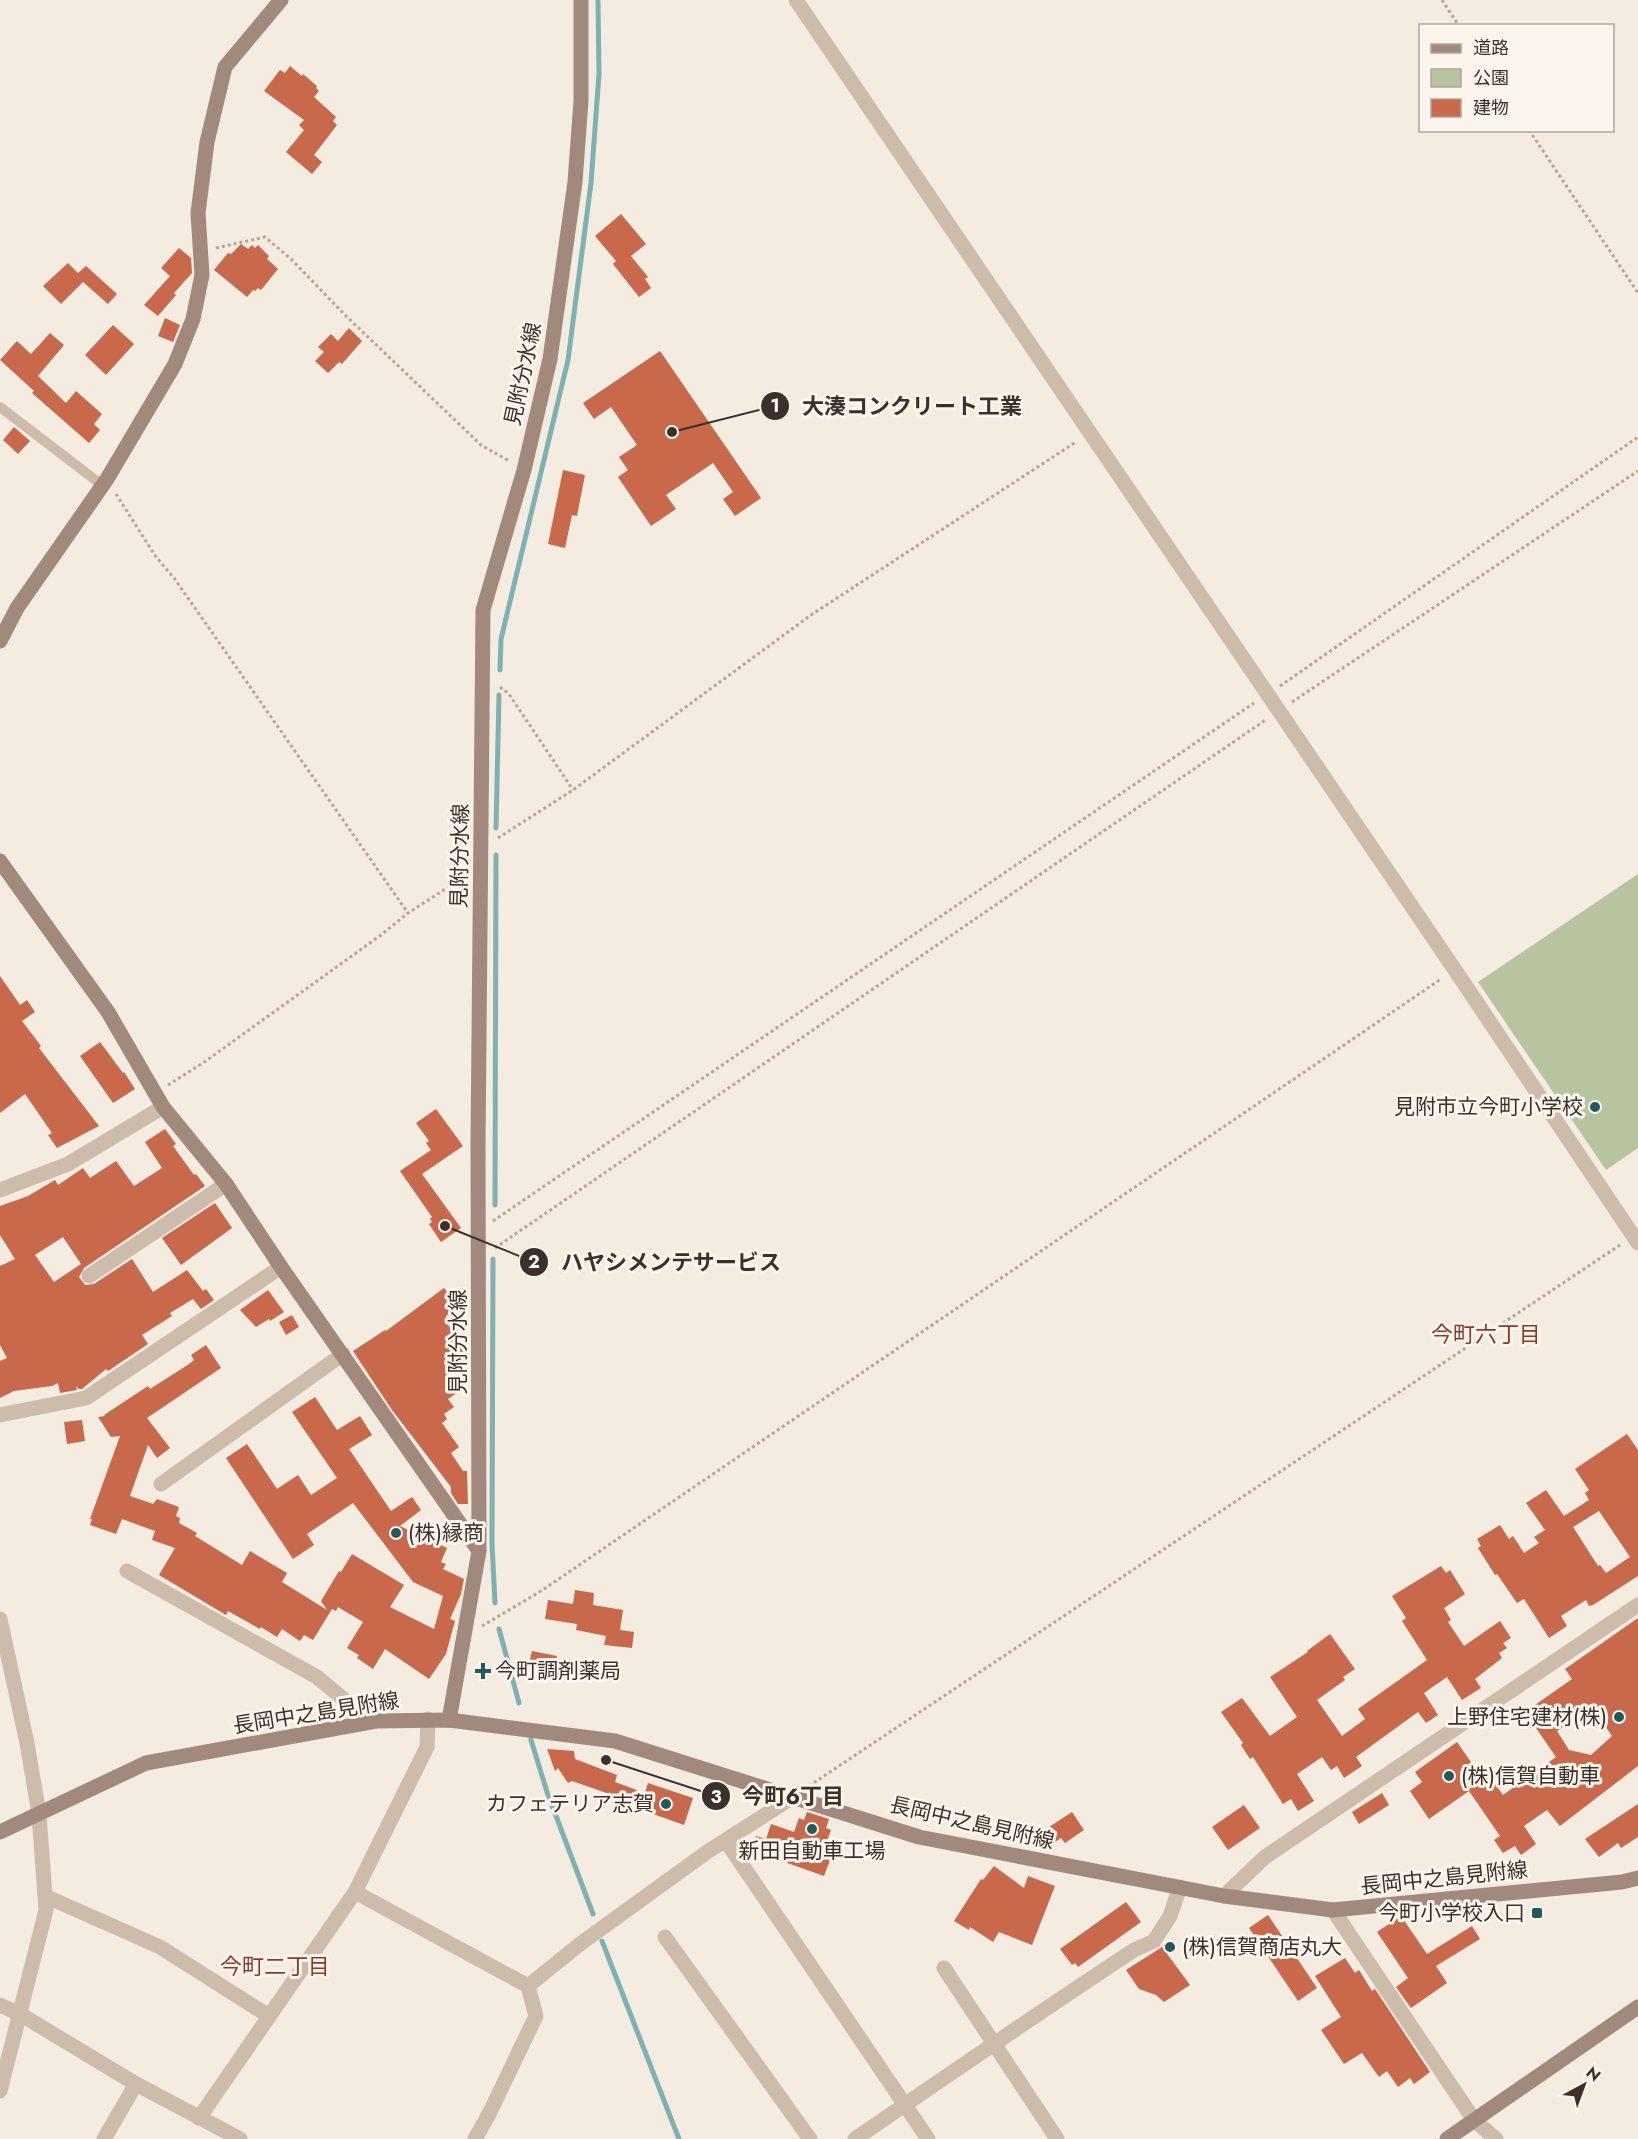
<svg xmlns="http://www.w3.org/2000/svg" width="1638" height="2139" viewBox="0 0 1638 2139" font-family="Jost,'Noto Sans JP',sans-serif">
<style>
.green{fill:#b8c4a0}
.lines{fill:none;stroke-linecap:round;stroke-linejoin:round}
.stream{stroke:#7fb0b2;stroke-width:5}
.building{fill:#c8694b;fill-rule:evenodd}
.path{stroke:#b9a596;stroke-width:3;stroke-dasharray:3 3;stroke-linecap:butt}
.lane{stroke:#cdbbac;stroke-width:10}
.street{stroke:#cdbbac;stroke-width:15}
.secondary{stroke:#a18a7d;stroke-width:15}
.poi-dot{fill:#1f5a5e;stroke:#fbf5ee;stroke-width:2}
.labels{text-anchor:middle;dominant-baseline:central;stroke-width:6;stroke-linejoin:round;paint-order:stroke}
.street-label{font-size:21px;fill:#3b302b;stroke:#fbf5ee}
.poi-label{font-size:21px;fill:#3b302b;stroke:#fbf5ee;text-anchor:end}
.neighbourhood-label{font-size:22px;fill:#8c3b22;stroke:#fbf5ee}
.leader{fill:none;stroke:#3b302b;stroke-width:2}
.callout-dot{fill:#3b302b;stroke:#fbf5ee;stroke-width:2}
.mark-label{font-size:18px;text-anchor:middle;font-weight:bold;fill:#fff}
.callout-label{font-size:22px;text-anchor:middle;font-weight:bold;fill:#3b302b;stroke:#fbf5ee;stroke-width:6;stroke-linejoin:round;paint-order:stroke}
</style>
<rect width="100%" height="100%" fill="#f4ebe1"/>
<path class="green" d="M1638,874V1148L1606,1170L1478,982Z"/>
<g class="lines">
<g class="stream">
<path d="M500,670L501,639L568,360L591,183L599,74L598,0"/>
<path d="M496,828L499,695"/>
<path d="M495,1205L496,855"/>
<path d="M493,1259L492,1544L495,1603"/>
<path d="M499,1629L519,1703"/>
<path d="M531,1740L547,1792L593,1914"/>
<path d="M602,1941L679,2139"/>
</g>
</g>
<g class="building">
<path d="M290,66L302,76L303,74L317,86L316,88L319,91L314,97L336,117L333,121L337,125L314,155L322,162L312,174L286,152L304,130L299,125L304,120L264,91L280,70L285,73Z"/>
<path d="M621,214L646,244L631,256L648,277L645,279L651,288L639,297L613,264L616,261L595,236Z"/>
<path d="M241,244L248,249L252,245L255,248L258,245L269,256L267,259L278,269L261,290L258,288L255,291L253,290L247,297L214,270L228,253L231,254Z"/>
<path d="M179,248L191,258L192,273L174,293L176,295L158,316L144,305L170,276L161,268Z"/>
<path d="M68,263L78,273L86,266L117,294L108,304L83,282L61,304L43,286Z"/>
<path d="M165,318L180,325L173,342L158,336Z"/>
<path d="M113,325L134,344L106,375L85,355Z"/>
<path d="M349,328L362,341L342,364L339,362L328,373L315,361L324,352L318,347L331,334L338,341Z"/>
<path d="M50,333L64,345L38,376L66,403L76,391L102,414L94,424L100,430L89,443L32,393L34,391L0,360L17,341L31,354Z"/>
<path d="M660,351L761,498L735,516L723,499L733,492L713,463L666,495L676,509L651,526L618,477L628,470L619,457L637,445L611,407L594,419L583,403Z"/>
<path d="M14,427L30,441L18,454L3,440Z"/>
<path d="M563,470L585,475L577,516L572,515L565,548L548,544Z"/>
<path d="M0,976L20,1005L27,1000L35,1012L22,1021L41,1046L39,1048L99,1126L57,1148L48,1135L52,1133L25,1094L0,1113Z"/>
<path d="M100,1042L123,1073L124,1072L135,1089L113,1103L80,1056Z"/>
<path d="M436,1109L463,1146L422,1174L461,1228L441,1242L429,1224L432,1222L430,1219L432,1217L400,1171L431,1150L426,1143L429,1141L416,1123Z"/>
<path d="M165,1129L176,1144L173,1146L194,1175L196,1174L205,1186L84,1268L79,1277L85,1285L94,1284L132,1259L153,1292L187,1270L203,1291L206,1289L214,1300L201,1309L193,1299L170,1313L172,1316L142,1335L148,1344L108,1371L106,1369L82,1389H79L76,1386L77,1390L60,1393L58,1383L52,1386L14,1391L0,1398V1361L7,1358L0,1345V1266L15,1259L0,1235V1206L28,1196L55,1180L58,1185L83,1168L90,1178L116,1161L134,1186L162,1168L145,1142ZM63,1237L81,1264L54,1282L35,1255Z"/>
<path d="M215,1203L232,1228L181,1265L162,1238Z"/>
<path d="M444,1288L454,1300L448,1305L453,1311L446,1316L448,1320L446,1322L466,1350L445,1366L461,1390L448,1399L454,1407L444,1414L447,1419L442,1423L459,1447L451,1453L463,1471H467L468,1504H458L451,1493V1487L392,1410L353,1351L385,1330L386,1331Z"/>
<path d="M268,1290L284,1312L270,1321L269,1319L256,1327L240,1310Z"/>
<path d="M292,1315L299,1327L286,1335L279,1322Z"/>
<path d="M206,1345L221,1368L147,1418L170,1448L157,1458L148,1445L130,1496L153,1504L157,1499L179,1507L176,1516L180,1518L179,1523L197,1533L195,1536L242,1565L250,1551L287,1573L282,1582L327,1610L321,1601L339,1571L341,1572L352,1554L404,1585L390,1607L434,1629L443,1596L413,1582L353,1503L307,1534L314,1545L293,1559L226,1458L247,1444L277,1489L298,1475L311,1495L337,1478L292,1412L315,1397L337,1430L360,1416L372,1435L349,1449L391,1511L412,1497L421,1510L400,1526L447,1548L441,1562L446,1564L443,1569L464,1579L461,1594L450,1619L455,1621L446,1654L429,1679L385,1649L373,1669L357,1658L359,1655L347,1648L363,1622L338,1607L336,1611L332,1609L313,1640L304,1635L300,1641L282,1629L277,1637L261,1627L260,1629L228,1611L226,1615L159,1575L175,1548L152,1540L155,1531L122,1519L116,1534L90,1525L92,1519H90L120,1436L111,1437L98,1417L105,1416L104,1415L148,1386L150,1389L189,1364L194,1360L191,1355Z"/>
<path d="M82,1420L85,1441L67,1444L64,1422Z"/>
<path d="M1627,1434L1638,1450V1576L1593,1605L1589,1606L1586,1600L1561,1616L1567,1626L1549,1638L1524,1599L1517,1603L1497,1574L1495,1575L1478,1548L1481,1546L1477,1539L1500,1525L1509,1539L1513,1536L1524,1553L1539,1543L1534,1537L1545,1530L1526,1503L1546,1490L1564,1516L1589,1500L1585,1493L1589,1490L1575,1469ZM1599,1511L1630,1557L1606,1573L1600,1565L1598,1566L1573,1527Z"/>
<path d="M1441,1566L1446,1573L1450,1570L1465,1594L1444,1608L1451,1620L1448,1622L1464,1646L1500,1621L1511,1638L1503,1643L1507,1648L1499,1653L1502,1658L1475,1679L1481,1688L1462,1700L1447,1677L1424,1693L1438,1715L1426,1723L1418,1712L1356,1757L1362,1766L1344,1778L1337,1766L1331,1770L1322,1757L1297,1774L1314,1801L1298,1811L1291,1799L1283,1804L1253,1757L1250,1759L1241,1745L1243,1743L1221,1712L1242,1698L1270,1736L1297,1717L1270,1677L1308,1652L1307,1651L1330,1634L1355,1669L1343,1677L1345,1680L1317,1700L1342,1736L1365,1719L1358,1709L1427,1660L1402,1621L1406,1618L1392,1596Z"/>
<path d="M575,1590L594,1593L593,1605L623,1610L620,1630L634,1632L632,1648L604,1645L606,1636L576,1630L577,1624L545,1619L548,1600L573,1604Z"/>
<path d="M1638,1618V1766L1560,1826L1547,1810L1524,1826L1536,1844L1521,1855L1515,1846L1503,1853L1494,1840L1500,1836L1469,1791L1429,1819L1410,1791L1422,1782L1415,1772L1457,1742L1486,1784L1492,1780L1503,1795L1556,1757L1525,1712L1572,1679L1565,1669ZM1592,1707L1612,1736L1591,1755L1569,1750L1557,1731Z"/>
<path d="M532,1651L557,1656L552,1679L527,1673Z"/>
<path d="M547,1749L574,1751L575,1759L617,1775L615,1782L645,1793L648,1783L693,1798L684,1825L639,1809L641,1805L572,1781L568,1783L558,1768L555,1771Z"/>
<path d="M1382,1793L1389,1805L1359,1824L1352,1812Z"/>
<path d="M1638,1804V1837L1621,1848L1618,1843L1599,1857L1585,1839Z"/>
<path d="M1244,1805L1260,1828L1228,1850L1212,1827Z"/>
<path d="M807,1812L829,1819L826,1828L831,1830L824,1849L833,1852L824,1876L751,1850L756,1836L766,1839L771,1824L794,1832L799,1818L804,1820Z"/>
<path d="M1072,1812L1084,1830L1065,1843L1061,1838L1055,1842L1046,1829Z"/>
<path d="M994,1866L1024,1888L1028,1876L1055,1886L1032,1945L999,1932L993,1942L970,1927L969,1930L954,1921L981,1879L983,1880Z"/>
<path d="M1126,1902L1141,1922L1078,1967L1075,1963L1072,1965L1060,1949Z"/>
<path d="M1268,1915L1317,1988L1298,2001L1249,1928Z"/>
<path d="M1401,1916L1427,1954L1472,1926L1480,1939L1436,1966L1447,1983L1411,2008L1396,1987L1408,1978L1377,1932Z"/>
<path d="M1162,1947L1190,1985L1164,2002L1156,1995L1139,1989L1126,1970Z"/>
<path d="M1345,1958L1355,1973L1359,1970L1372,1991L1375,1989L1430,2072L1414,2084L1410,2078L1398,2087L1387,2071L1379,2077L1362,2053L1344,2064L1321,2030L1341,2017L1315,1976Z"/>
</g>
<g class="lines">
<g class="path">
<path d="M1442,0L1459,26"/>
<path d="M1529,130L1638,293"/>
<path d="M216,248L265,237L291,259L344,314L481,445L509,461"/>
<path d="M116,494L156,557L174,578L408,913"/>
<path d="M1280,686L1638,437"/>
<path d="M500,687L509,694L573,790"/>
<path d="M1292,702L1638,471"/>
<path d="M498,838L573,790L811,615L1076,442"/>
<path d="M168,1085L203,1063L381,935L408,913L464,877"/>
<path d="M493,1221L1254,703"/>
<path d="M495,1248L1267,719"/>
<path d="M482,1626L541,1591L1441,979"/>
<path d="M809,1786L1620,1245"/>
</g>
<path class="lane" d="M0,407L102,485"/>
<g class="street">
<path d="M796,0L1455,970L1638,1243"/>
<path d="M0,1190L68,1164L163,1107"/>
<path d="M89,1276L226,1184"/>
<path d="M0,1415L86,1398L281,1267"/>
<path d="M161,1484L343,1354"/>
<path d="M127,1571L317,1677L371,1722"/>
<path d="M0,1619L27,1743L39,1814L46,1910L0,2091"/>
<path d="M726,1841L928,2139"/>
<path d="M355,1892L528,1986L536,2016L490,2112L475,2139"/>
<path d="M45,1896L160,1947L269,2016"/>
<path d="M1224,1896L1265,1857L1638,1605"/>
<path d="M1333,1910L1474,2120L1496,2139"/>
<path d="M665,1937L810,2139"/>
<path d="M944,1968L1057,2139"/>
<path d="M528,1986L580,1944L707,1852L793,1797"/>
<path d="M0,2005L20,2014L136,2084L240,2139"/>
<path d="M199,2118L355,1892L427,1747L428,1719"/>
<path d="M104,2139L136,2084"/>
<path d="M855,2139C948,2075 1040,2012 1134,1950L1154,1941L1170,1916L1180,1887"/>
</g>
<g class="secondary">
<path d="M0,641L17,608L107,479L175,364L193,319L202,275L198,213L207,142L225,67L281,0"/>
<path d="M0,861L108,1012L163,1107L226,1184L281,1267L479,1551"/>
<path d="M449,1720L479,1551L478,1144L483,610L524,470L550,359L575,182L581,101V0"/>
<path d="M0,1832L146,1763L376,1721L449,1720L615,1741L919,1837L1224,1896L1333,1910L1622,1882L1638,1878"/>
<path d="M1447,2139L1638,2007"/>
</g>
</g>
<g class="poi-dot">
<circle cx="1595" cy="1107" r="6"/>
<circle cx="396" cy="1533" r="6"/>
<path d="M480 1662h6v6h6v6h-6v6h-6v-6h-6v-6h6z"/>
<circle cx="1619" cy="1717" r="6"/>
<circle cx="1449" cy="1776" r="6"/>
<circle cx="666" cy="1804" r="6"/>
<circle cx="812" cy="1829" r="6"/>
<rect x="1531" y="1907" width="12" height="12" rx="3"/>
<circle cx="1170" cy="1947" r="6"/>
</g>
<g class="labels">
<g class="street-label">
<text transform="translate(523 374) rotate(-78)">見附分水線</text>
<text transform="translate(460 856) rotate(-89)">見附分水線</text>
<text transform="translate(458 1342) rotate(-90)">見附分水線</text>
<text transform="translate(316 1713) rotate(-9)">長岡中之島見附線</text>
<text transform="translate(972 1823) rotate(13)">長岡中之島見附線</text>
<text transform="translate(1444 1878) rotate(-6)">長岡中之島見附線</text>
</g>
<g class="poi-label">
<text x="1583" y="1107">見附市立今町小学校</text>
<text x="408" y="1533" text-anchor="start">(株)縁商</text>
<text x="495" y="1671" text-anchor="start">今町調剤薬局</text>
<text x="1607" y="1717">上野住宅建材(株)</text>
<text x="1461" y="1776" text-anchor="start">(株)信賀自動車</text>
<text x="654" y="1804">カフェテリア志賀</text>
<text x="812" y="1851" text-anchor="middle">新田自動車工場</text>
<text x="1525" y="1913">今町小学校入口</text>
<text x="1182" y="1947" text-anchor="start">(株)信賀商店丸大</text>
</g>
<g class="neighbourhood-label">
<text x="1486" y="1334">今町六丁目</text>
<text x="275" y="1966">今町二丁目</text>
</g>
</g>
<path class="leader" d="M672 432L775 406M445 1226L534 1262M606 1760L716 1796"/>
<g class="callout-dot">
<circle cx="672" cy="432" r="6"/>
<circle cx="445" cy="1226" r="6"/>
<circle cx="606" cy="1760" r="6"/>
<circle cx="775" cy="406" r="15"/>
<circle cx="534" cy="1262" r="15"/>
<circle cx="716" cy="1796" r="15"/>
</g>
<g class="mark-label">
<text x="775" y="412">1</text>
<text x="534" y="1268">2</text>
<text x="716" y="1803">3</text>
</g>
<g class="callout-label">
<text x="912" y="414">大湊コンクリート工業</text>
<text x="671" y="1270">ハヤシメンテサービス</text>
<text x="793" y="1804">今町６丁目</text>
</g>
<rect x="1419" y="24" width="195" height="108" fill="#fbf5ee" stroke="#aea6a0" stroke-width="1.5"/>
<rect x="1431" y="44" width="30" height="9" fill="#a18a7d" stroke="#aea6a0" stroke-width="1.5"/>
<text x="1473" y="54" font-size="18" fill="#3b302b">道路</text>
<rect x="1431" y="69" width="30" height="18" fill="#b8c4a0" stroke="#aea6a0" stroke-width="1.5"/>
<text x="1473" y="84" font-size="18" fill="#3b302b">公園</text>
<rect x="1431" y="99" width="30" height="18" fill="#c8694b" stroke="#aea6a0" stroke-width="1.5"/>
<text x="1473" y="114" font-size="18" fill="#3b302b">建物</text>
<g transform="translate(1584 2085) rotate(41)" stroke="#fbf5ee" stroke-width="4.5" paint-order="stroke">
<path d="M0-4.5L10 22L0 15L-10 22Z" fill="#3b302b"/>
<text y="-9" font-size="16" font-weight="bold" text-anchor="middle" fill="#3b302b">N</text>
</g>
</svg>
